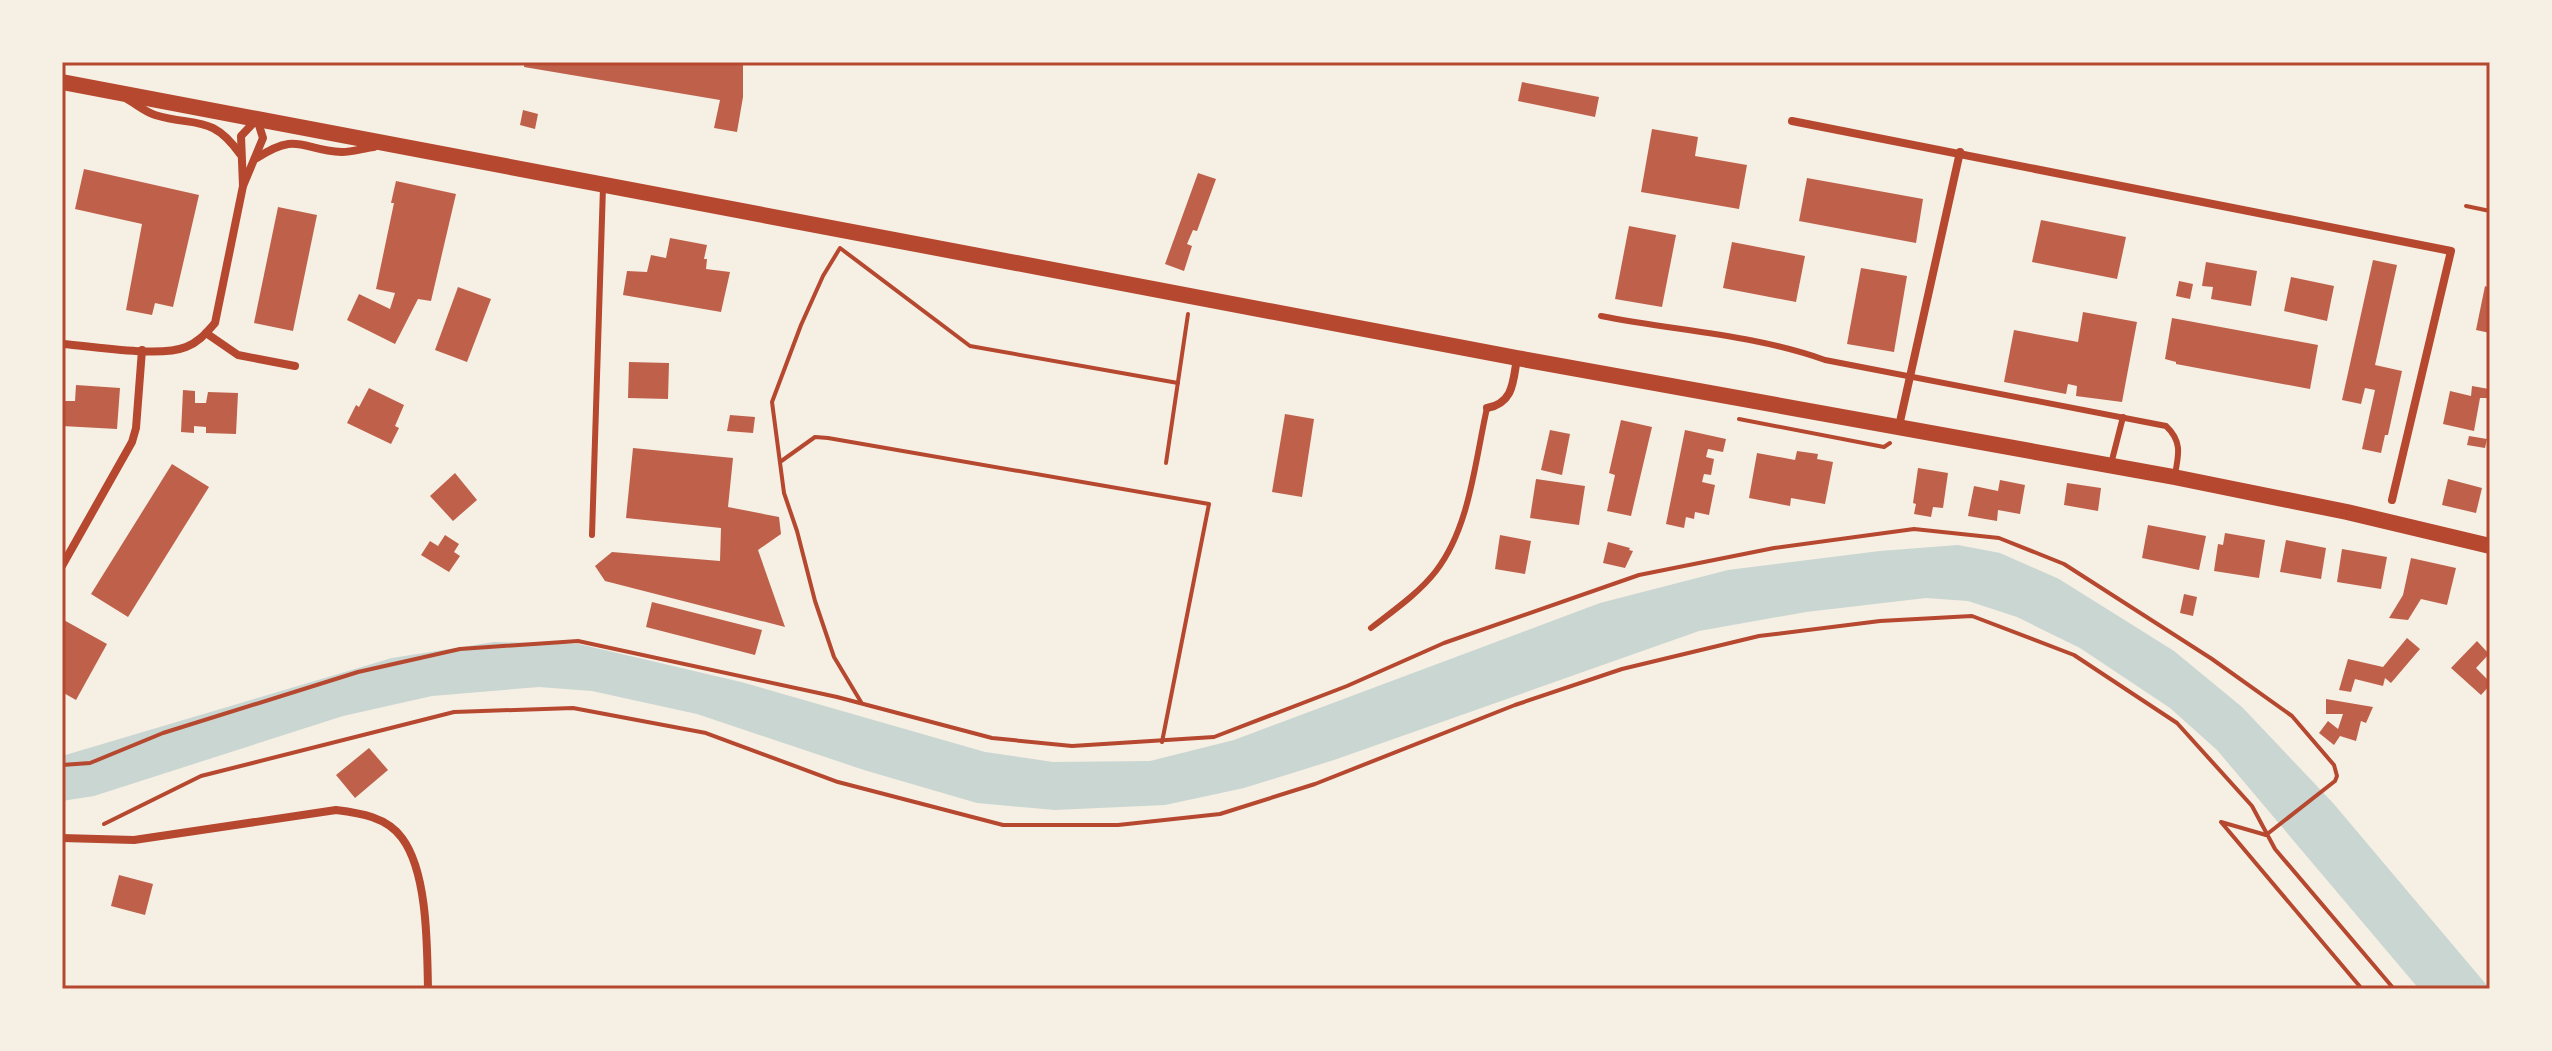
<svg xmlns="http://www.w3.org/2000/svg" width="2552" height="1051" viewBox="0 0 2552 1051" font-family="'Noto Serif',serif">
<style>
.water{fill:#c9d6d2}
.building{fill:#bf614a}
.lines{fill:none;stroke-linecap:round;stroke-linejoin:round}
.path{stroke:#b5482f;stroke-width:4}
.service{stroke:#b5482f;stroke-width:6}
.minor{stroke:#b5482f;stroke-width:8}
.secondary{stroke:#b5482f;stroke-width:16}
.neatline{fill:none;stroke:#b5482f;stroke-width:3}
</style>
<rect width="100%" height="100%" fill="#f6efe4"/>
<path class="water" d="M1958,545L2000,553L2059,579L2174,651L2242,707L2333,803L2490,989H2419L2217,750L2170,708L2080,648L2017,617L1968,601L1926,598L1806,612L1699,631L1334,760L1244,788L1165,805L1055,810L977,803L864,770L697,714L592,691L539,687L432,696L343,716L94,796L62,801V756L392,658L494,642L579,644L741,682L985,752L1053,762L1150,761L1234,740L1600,603L1728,570L1880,551Z"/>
<g class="building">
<path d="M525,62H743V97L737,132L714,128L720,100L524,67Z"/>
<path d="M1522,82L1599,97L1595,117L1518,101Z"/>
<path d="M523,110L538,114L535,129L520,125Z"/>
<path d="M1652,129L1698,137L1695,156L1747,165L1739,209L1641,192Z"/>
<path d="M84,169L199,195L173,307L155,303L152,315L126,310L142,224L75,209Z"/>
<path d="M1198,173L1216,179L1197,231L1193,230L1187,244L1192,246L1184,271L1165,264Z"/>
<path d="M1807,178L1923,199L1916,243L1799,221Z"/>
<path d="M396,181L456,194L431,301L418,299L395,344L347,320L359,294L390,309L395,293L376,289L394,203H391Z"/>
<path d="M278,207L317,215L293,331L254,323Z"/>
<path d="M2041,220L2126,237L2117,279L2032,262Z"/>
<path d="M1629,226L1676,235L1662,307L1615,299Z"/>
<path d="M670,238L707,245L704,259H707L706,269L730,272L721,312L623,295L627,271L647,272L651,255L666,258Z"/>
<path d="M1732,242L1805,256L1796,302L1723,288Z"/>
<path d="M2373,260L2397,265L2375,365L2402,371L2388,435H2385L2381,453L2362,449L2375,390L2365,388L2361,404L2342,400Z"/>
<path d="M2206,262L2257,271L2251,306L2211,299L2213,287L2202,286Z"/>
<path d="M1861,268L1907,276L1894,352L1847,344Z"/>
<path d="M2291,277L2334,286L2327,321L2284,311Z"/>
<path d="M2179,281L2193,284L2190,299L2176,296Z"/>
<path d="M2485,286L2490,288V333L2476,330Z"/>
<path d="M458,287L491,299L467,362L435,350Z"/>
<path d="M2083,312L2137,322L2122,402L2076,396L2077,386L2068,384L2066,394L2004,382L2014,330L2078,342Z"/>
<path d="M2172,318L2318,345L2310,389L2176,364V362L2165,359Z"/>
<path d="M629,362L669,363L668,399L628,398Z"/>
<path d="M76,385L120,388L117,429L62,426V401H75Z"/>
<path d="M2472,386L2489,389V398H2480L2474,431L2443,424L2450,391L2471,396Z"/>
<path d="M369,388L404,405L395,426L399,428L391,444L347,423L356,405L359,407Z"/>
<path d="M183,390L195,391V403H206L208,392L238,393L236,434L206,433V427L194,426V433L181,432Z"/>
<path d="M1285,414L1314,419L1302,497L1272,492Z"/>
<path d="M730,415L755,417L753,433L727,431Z"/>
<path d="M1621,420L1652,427L1631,516L1607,511L1615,475L1609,473Z"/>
<path d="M1550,430L1570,434L1562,475L1541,470Z"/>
<path d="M1685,430L1726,439L1723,452L1708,449L1706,457L1714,459L1711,475L1704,474L1702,482L1715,485L1709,515L1695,512L1694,519L1686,517L1684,528L1666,524Z"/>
<path d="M2469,436L2487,439L2485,448L2467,445Z"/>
<path d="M633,448L733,458L728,507L779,517L781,534L758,550L785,627L605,581L595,566L612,552L720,561L721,528L626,518Z"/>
<path d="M1797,451L1818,454L1817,459L1833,462L1825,504L1791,498L1790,506L1749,498L1757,453L1795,460Z"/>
<path d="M172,464L209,487L128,617L91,594Z"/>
<path d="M1918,468L1948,473L1943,508L1933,507L1931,517L1914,514L1916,504L1913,503Z"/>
<path d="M455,473L477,500L453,521L430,496Z"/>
<path d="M1536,479L1585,486L1579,525L1530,518Z"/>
<path d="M2448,479L2482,488L2476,513L2442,505Z"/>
<path d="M2000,480L2025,485L2020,514L1998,510L1997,521L1968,516L1974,486L1998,491Z"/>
<path d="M2067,483L2101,488L2098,511L2064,505Z"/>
<path d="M2148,525L2206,536L2199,570L2142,558Z"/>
<path d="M2225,533L2265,540L2259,578L2214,571L2218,544L2223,545Z"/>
<path d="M445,535L459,544L454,552L460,556L449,572L421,555L430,541L438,546Z"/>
<path d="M1500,535L1531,541L1525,574L1495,569Z"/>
<path d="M2286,540L2326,548L2321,579L2280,572Z"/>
<path d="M1608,542L1630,548L1629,550L1633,551L1625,568L1603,563Z"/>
<path d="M2342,549L2387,557L2381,589L2337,582Z"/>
<path d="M2411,558L2456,568L2447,605L2421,599L2408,620L2389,618L2403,595Z"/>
<path d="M2184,594L2197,597L2193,616L2180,613Z"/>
<path d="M652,602L762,630L755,655L646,627Z"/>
<path d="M62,619L107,644L76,700L62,692Z"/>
<path d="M2407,638L2420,649L2391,683L2385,678L2383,686L2355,679L2351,692L2339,690L2348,659L2383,667Z"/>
<path d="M2477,641L2489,654L2476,668L2490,682V685L2481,695L2451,668Z"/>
<path d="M2326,699L2373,707L2366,723L2361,721L2356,741L2340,736L2334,745L2319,733L2328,721L2338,729L2343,714H2326Z"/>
<path d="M369,748L388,770L355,798L336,775Z"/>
<path d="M119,875L153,884L145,915L111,906Z"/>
</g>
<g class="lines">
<g class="path">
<path d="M2466,206L2490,211"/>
<path d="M1739,419L1884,447L1890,443"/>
<path d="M780,462L815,437L828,438L1209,504L1162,742"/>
<path d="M1166,463L1188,314"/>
<path d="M861,702L834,657L815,601L797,531L784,493L772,402L801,325L823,276L840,248L970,346L1178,383"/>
<path d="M62,765L90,763L163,733L358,672L460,649L578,641L837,697L992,738L1072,746L1214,737L1347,686L1444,643L1639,575L1774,548L1914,529L1999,538L2064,564L2212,659L2292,716L2334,765L2337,776L2335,781L2266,835"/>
<path d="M104,824L201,776L454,712L573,708L706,733L838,782L1003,825H1118L1220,814L1315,784L1515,705L1622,669L1759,636L1880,621L1972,616L2074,655L2177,723L2252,806L2275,849L2394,989"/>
<path d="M2266,835L2221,822L2362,989"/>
</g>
<g class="service">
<path d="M1601,316C1676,331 1752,334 1825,360L2166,426C2182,441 2179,454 2175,474"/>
<path d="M2111,464L2123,417"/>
<path d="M592,535L603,187"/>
<path d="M1371,628C1393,611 1419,593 1436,571C1470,527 1475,461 1487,408"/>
</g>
<g class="minor">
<path d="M127,99C136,104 145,112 155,115C195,127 212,114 240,154"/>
<path d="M1792,121L2451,251L2392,500"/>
<path d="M257,158C298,131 301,150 342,152C352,152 364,148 374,147"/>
<path d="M206,333L238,355L295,366"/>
<path d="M62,344C93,346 159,358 186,347C199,342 206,333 215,323L243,186L263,138L257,119L241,136L243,186"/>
<path d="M1487,408C1514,403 1513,381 1517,358"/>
<path d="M1899,426L1960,152"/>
<path d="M62,566L132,442L136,428L142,350"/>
<path d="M62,838L134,840L336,810C360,813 387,817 402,838C428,873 427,947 428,989"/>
</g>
<path class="secondary" d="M62,82L1517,358L2174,477L2347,512L2490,546"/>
</g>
<rect width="2552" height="1051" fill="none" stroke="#f6efe4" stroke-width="128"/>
<rect x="64" y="64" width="2424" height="923" class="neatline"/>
</svg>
